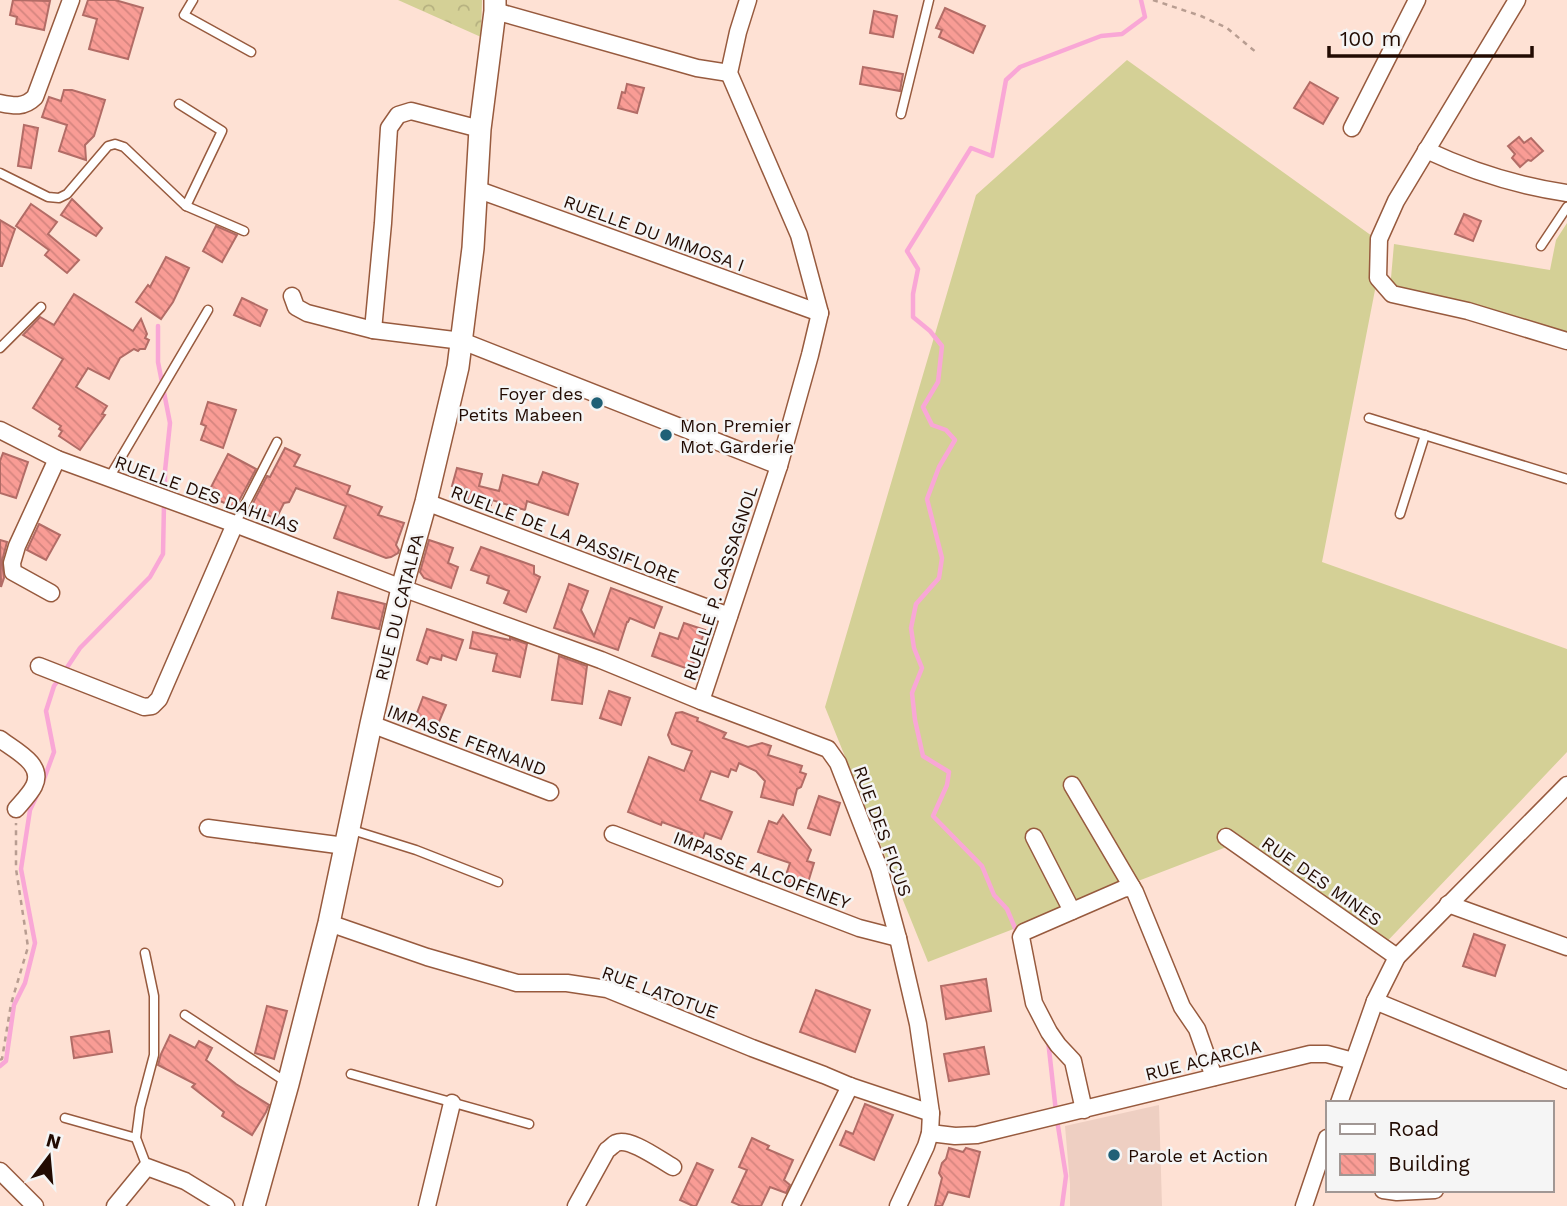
<svg xmlns="http://www.w3.org/2000/svg" width="1567" height="1206" viewBox="0 0 1567 1206" font-family="'Work Sans',sans-serif">
<style>
.built{fill:#eecfc2}
.grass{fill:#d4d096}
.park{fill:url(#park-crowns)}
.lines{fill:none;stroke-linecap:round;stroke-linejoin:round}
.stream{stroke:#f9a7d6;stroke-width:4.5}
.building{fill:url(#building-back-hatch);stroke:#b26c66;stroke-width:2}
.service-casing{stroke:#975a3e;stroke-width:11}
.minor-casing{stroke:#975a3e;stroke-width:19}
.tertiary-casing{stroke:#975a3e;stroke-width:24}
.path{stroke:#b89d91;stroke-width:2.5;stroke-dasharray:5 5;stroke-linecap:butt}
.service{stroke:#fff;stroke-width:8}
.minor{stroke:#fff;stroke-width:16}
.tertiary{stroke:#fff;stroke-width:21}
.poi-dot{fill:#206076;stroke:#f5f5f5;stroke-width:2.5}
.labels{text-anchor:middle;dominant-baseline:central;stroke-width:5;stroke-linejoin:round;paint-order:stroke}
.street-label{font-size:18px;fill:#220b02;stroke:#f5f5f5}
.poi-label{font-size:18px;fill:#220b02;stroke:#f5f5f5;text-anchor:start}
</style>
<defs>
<pattern id="park-crowns" width="20" height="18" patternUnits="userSpaceOnUse" patternTransform="scale(1.75)"><rect width="20" height="18" fill="#d4d096"/><path d="M2 6a3 3 0 1 1 6 0M12 15a3 3 0 1 1 6 0" fill="none" stroke="#b6b180"/></pattern>
<pattern id="building-back-hatch" width="6" height="6" patternUnits="userSpaceOnUse" patternTransform="scale(1.75)"><rect width="6" height="6" fill="#f99c95"/><path d="M-1 5l2 2M0 0l6 6M5-1l2 2" fill="none" stroke="#d5857f"/></pattern>
</defs>
<rect width="100%" height="100%" fill="#fee1d4"/>
<path class="built" d="M1159,1105L1162,1206H1070V1184L1065,1126Z"/>
<g class="grass">
<path d="M1127,60L1372,236L1375,290L1322,562L1567,649V752L1378,951L1229,846L928,962L825,707L976,195Z"/>
<path d="M1567,223V334L1390,289L1394,244L1550,270L1556,240Z"/>
</g>
<path class="park" d="M398,0H482L481,37Z"/>
<g class="lines">
<g class="stream">
<path d="M158,326V362L170,423L165,471V495"/>
<path d="M64,672L80,648L150,577L163,554L164,504"/>
<path d="M41,787L54,752L46,711L54,686L59,679"/>
<path d="M1018,935L1007,909L994,895L982,866L933,816L947,785L949,772L923,756L915,720L912,693L922,668L914,648L911,628L916,604L939,578L942,558L927,499L939,467L955,440L946,430L932,425L923,407L938,382L942,346L930,331L913,317V294L918,269L907,251L971,148L992,156L1006,80L1020,67L1101,36L1122,34L1145,17L1141,0"/>
<path d="M1048,1040L1056,1112"/>
<path d="M0,1066L6,1061L14,1005L25,983L35,943L21,869L30,810L37,795"/>
<path d="M1057,1120L1066,1176L1062,1206"/>
</g>
</g>
<g class="building">
<path d="M13,0L50,1L44,30L16,24L17,17L10,15Z"/>
<path d="M88,0H115L143,8L128,59L89,49L97,19L83,15Z"/>
<path d="M945,8L985,26L973,53L939,37L942,30L936,28Z"/>
<path d="M874,11L897,16L893,37L870,33Z"/>
<path d="M863,67L903,74L900,91L860,84Z"/>
<path d="M1310,82L1338,98L1323,124L1294,108Z"/>
<path d="M627,84L644,88L637,113L618,108L622,92L625,93Z"/>
<path d="M64,90H72L105,100L94,136L85,145L86,160L59,151L67,125L42,117L49,97L61,101Z"/>
<path d="M24,125L38,128L31,168L18,166Z"/>
<path d="M1519,137L1524,143L1531,138L1543,151L1531,161L1528,160L1520,167L1512,158L1515,154L1508,146Z"/>
<path d="M72,199L102,228L96,236L61,215Z"/>
<path d="M31,204L57,222L48,234L79,260L67,273L45,255L49,250L16,226Z"/>
<path d="M1464,214L1481,221L1473,241L1455,234Z"/>
<path d="M0,220L15,229L2,266H0Z"/>
<path d="M216,226L237,235L222,262L203,251Z"/>
<path d="M166,257L189,268L173,302L161,319L136,302L148,285L150,287Z"/>
<path d="M74,294L133,331L141,319L147,334L145,338L149,340L145,349H140L138,351L134,349L120,358L109,379L88,368L76,387L107,406L102,414L105,415L80,450L59,436L62,431L59,429L61,426L33,408L63,359L23,335L40,317L54,325Z"/>
<path d="M242,298L267,310L260,326L234,315Z"/>
<path d="M208,402L236,410L223,448L201,440L206,426L201,424Z"/>
<path d="M285,448L300,455L294,466L350,486L347,494L382,507L378,515L404,523L396,545L399,550L398,553L391,557L386,558L334,538L346,506L296,488L289,502L284,503L276,519L251,507L267,476L270,477Z"/>
<path d="M3,453L28,462L16,498L0,493V461Z"/>
<path d="M228,454L256,469L239,501L237,500L233,507L207,495Z"/>
<path d="M457,468L482,474L479,486L499,491L503,475L538,485L543,472L578,484L568,515L527,501L525,510L492,500L491,505L467,500L469,490L452,486Z"/>
<path d="M39,524L60,535L46,560L27,550Z"/>
<path d="M0,540L7,542L2,561L4,578L1,587Z"/>
<path d="M429,540L453,548L448,563L458,567L451,588L424,578L420,572Z"/>
<path d="M481,547L534,566V574L540,577L526,612L504,603L509,591L487,583L489,576L471,570Z"/>
<path d="M569,584L588,591L581,610L594,636L611,588L662,607L654,628L630,618L628,622H627L618,650L554,628Z"/>
<path d="M338,592L385,604L379,629L332,618Z"/>
<path d="M684,623L705,630L691,670L652,656L660,633L678,639Z"/>
<path d="M427,629L463,640L456,660L442,655L441,660L430,657L427,664L417,660Z"/>
<path d="M473,632L500,638L510,640V638L527,644L520,677L493,671L497,654L470,648Z"/>
<path d="M559,656L587,666L582,704L552,700Z"/>
<path d="M609,691L630,698L621,725L600,718Z"/>
<path d="M423,697L446,705L436,729L414,721Z"/>
<path d="M682,712L698,718L697,721L726,733L723,738L748,747L762,743L771,746L768,755L802,766L800,772L806,774L801,787L797,789L793,805L761,797L765,781L756,771L739,763L736,771L731,769L728,777L711,771L700,800L732,812L721,839L705,833L702,842L690,838L692,833L662,822L661,825L628,812L649,757L684,771L692,751L672,744L668,735L676,713Z"/>
<path d="M819,796L840,803L830,835L808,828Z"/>
<path d="M783,815L811,850L807,861L814,863L806,889L784,881L790,863L758,852L769,821L777,824Z"/>
<path d="M1474,934L1505,945L1495,976L1463,966Z"/>
<path d="M986,979L991,1011L946,1019L941,986Z"/>
<path d="M816,990L870,1010L855,1052L800,1032Z"/>
<path d="M267,1006L287,1011L274,1059L255,1053Z"/>
<path d="M109,1031L112,1052L74,1058L71,1037Z"/>
<path d="M170,1035L195,1048L199,1041L212,1048L206,1060L236,1084L269,1105L266,1112L252,1135L222,1116L224,1112L192,1087L195,1084L158,1065L161,1054Z"/>
<path d="M984,1047L989,1074L949,1081L944,1054Z"/>
<path d="M865,1104L893,1115L874,1160L840,1145L846,1131L853,1134Z"/>
<path d="M752,1138L769,1146L767,1149L793,1160L784,1180L790,1185L786,1193L770,1187L761,1206H741L732,1202L747,1170L739,1167Z"/>
<path d="M949,1148L963,1152L966,1148L980,1152L969,1197L948,1192L942,1206H935L942,1178L939,1173L942,1163L946,1159Z"/>
<path d="M697,1163L713,1170L696,1206H693L680,1200Z"/>
</g>
<g class="lines">
<defs>
<g id="service">
<path d="M193,0L184,15L251,52"/>
<path d="M179,104L222,131L186,206"/>
<path d="M901,114L929,0"/>
<path d="M0,173L48,197L59,198L67,194L108,146L115,144L124,147L186,206L244,231"/>
<path d="M1541,246L1567,207"/>
<path d="M0,348L41,307"/>
<path d="M1369,418L1567,479"/>
<path d="M109,478L208,310"/>
<path d="M1400,514L1425,435"/>
<path d="M235,524L277,442"/>
<path d="M349,829L416,850L498,882"/>
<path d="M145,953L154,996V1055L140,1108L136,1138L147,1167"/>
<path d="M185,1015L286,1082"/>
<path d="M351,1074L529,1124"/>
<path d="M65,1118L136,1138"/>
</g>
<g id="minor">
<path d="M1517,0L1396,201L1379,239L1378,278L1392,294L1468,311L1567,341"/>
<path d="M495,11L697,68L729,73"/>
<path d="M0,103C14,106 24,108 35,97L71,0"/>
<path d="M1352,128L1417,0"/>
<path d="M1426,150C1471,171 1518,186 1567,193"/>
<path d="M476,189L820,313"/>
<path d="M292,296L296,307L307,313L373,330L462,341L779,466"/>
<path d="M373,330L383,223L389,128L398,115L411,111L480,129"/>
<path d="M0,430L57,459L235,524L402,588L601,660L701,701L828,749L838,763L879,868L898,938L918,1024L931,1113L930,1133L926,1146L898,1206"/>
<path d="M426,502L729,616"/>
<path d="M51,593L13,572L12,563L17,546L57,459"/>
<path d="M39,666L144,707L152,706L159,699L235,524"/>
<path d="M701,701L779,466L810,355L820,313L799,235L729,73L738,32L748,0"/>
<path d="M371,724L550,792"/>
<path d="M0,739C14,750 45,764 34,786C30,794 22,802 16,809"/>
<path d="M1072,785L1132,887"/>
<path d="M208,828L345,846"/>
<path d="M613,834L859,928L898,938"/>
<path d="M1034,837L1072,911"/>
<path d="M1226,837L1397,957"/>
<path d="M1448,904L1567,947"/>
<path d="M329,923L427,957L517,983H567L607,989L752,1048L824,1075L850,1086L931,1113"/>
<path d="M1375,1001L1567,1080"/>
<path d="M1339,1103L1375,1001L1397,957L1567,785"/>
<path d="M1084,1110L1073,1061L1058,1045L1049,1032L1034,1003L1021,937L1024,932L1123,889L1132,887L1135,892L1182,1007L1197,1029L1214,1077"/>
<path d="M930,1133L955,1136L977,1135L1310,1054H1327L1353,1061"/>
<path d="M0,1171L35,1206"/>
<path d="M1383,1190L1397,1192L1435,1190"/>
<path d="M115,1206L147,1167L185,1181L226,1206"/>
<path d="M427,1206L452,1103"/>
<path d="M576,1206L607,1150C609,1149 614,1144 616,1143C630,1137 660,1160 673,1167"/>
<path d="M791,1206L850,1086"/>
<path d="M1304,1206L1327,1138"/>
</g>
<path id="tertiary" d="M254,1206L288,1084L329,923L371,724L402,588L426,502L458,367L473,248L480,129L495,11V0"/>
</defs>
<use href="#service" class="service-casing"/>
<use href="#minor" class="minor-casing"/>
<use href="#tertiary" class="tertiary-casing"/>
<g class="path">
<path d="M1153,0L1201,16L1227,28L1257,53"/>
<path d="M0,1060L2,1059L11,1004L28,947L16,869V823"/>
</g>
<use href="#service" class="service"/>
<use href="#minor" class="minor"/>
<use href="#tertiary" class="tertiary"/>
</g>
<g class="poi-dot">
<circle cx="597" cy="403" r="7"/>
<circle cx="666" cy="435" r="7"/>
<circle cx="1114" cy="1155" r="7"/>
</g>
<g class="labels">
<g class="street-label">
<text transform="translate(654 233) rotate(20)">RUELLE DU MIMOSA I</text>
<text transform="translate(207 494) rotate(20)">RUELLE DES DAHLIAS</text>
<text transform="translate(565 534) rotate(21)">RUELLE DE LA PASSIFLORE</text>
<text transform="translate(720 583) rotate(-72)">RUELLE P. CASSAGNOL</text>
<text transform="translate(399 607) rotate(-76)">RUE DU CATALPA</text>
<text transform="translate(467 740) rotate(21)">IMPASSE FERNAND</text>
<text transform="translate(883 831) rotate(70)">RUE DES FICUS</text>
<text transform="translate(762 870) rotate(21)">IMPASSE ALCOFENEY</text>
<text transform="translate(1322 881) rotate(35)">RUE DES MINES</text>
<text transform="translate(660 992) rotate(20)">RUE LATOTUE</text>
<text transform="translate(1203 1060) rotate(-14)">RUE ACARCIA</text>
</g>
<g class="poi-label">
<text x="583" y="393" text-anchor="end">Foyer des<tspan x="583" dy="21">Petits Mabeen</tspan></text>
<text x="680" y="425">Mon Premier<tspan x="680" dy="21">Mot Garderie</tspan></text>
<text x="1128" y="1155">Parole et Action</text>
</g>
</g>
<rect x="1326" y="1101" width="228" height="91" fill="#f5f5f5" stroke="#a19794" stroke-width="2"/>
<rect x="1340" y="1124" width="35" height="10" fill="#ffffff" stroke="#a19794" stroke-width="2"/>
<text x="1388" y="1136" font-size="21" fill="#220b02">Road</text>
<rect x="1340" y="1154" width="35" height="21" fill="url(#building-back-hatch)" stroke="#a19794" stroke-width="2"/>
<text x="1388" y="1171" font-size="21" fill="#220b02">Building</text>
<g transform="translate(49 1157) rotate(16)" stroke="#f5f5f5" stroke-width="5" paint-order="stroke">
<path d="M0-5L12 26L0 18L-12 26Z" fill="#220b02"/>
<text y="-10" font-size="19" font-weight="bold" text-anchor="middle" fill="#220b02">N</text>
</g>
<path d="M1329 46v10h203v-10" fill="none" stroke="#220b02" stroke-width="3.5"/>
<text x="1340" y="46" font-size="21" fill="#220b02" stroke="#f5f5f5" stroke-width="5" paint-order="stroke">100 m</text>
</svg>
